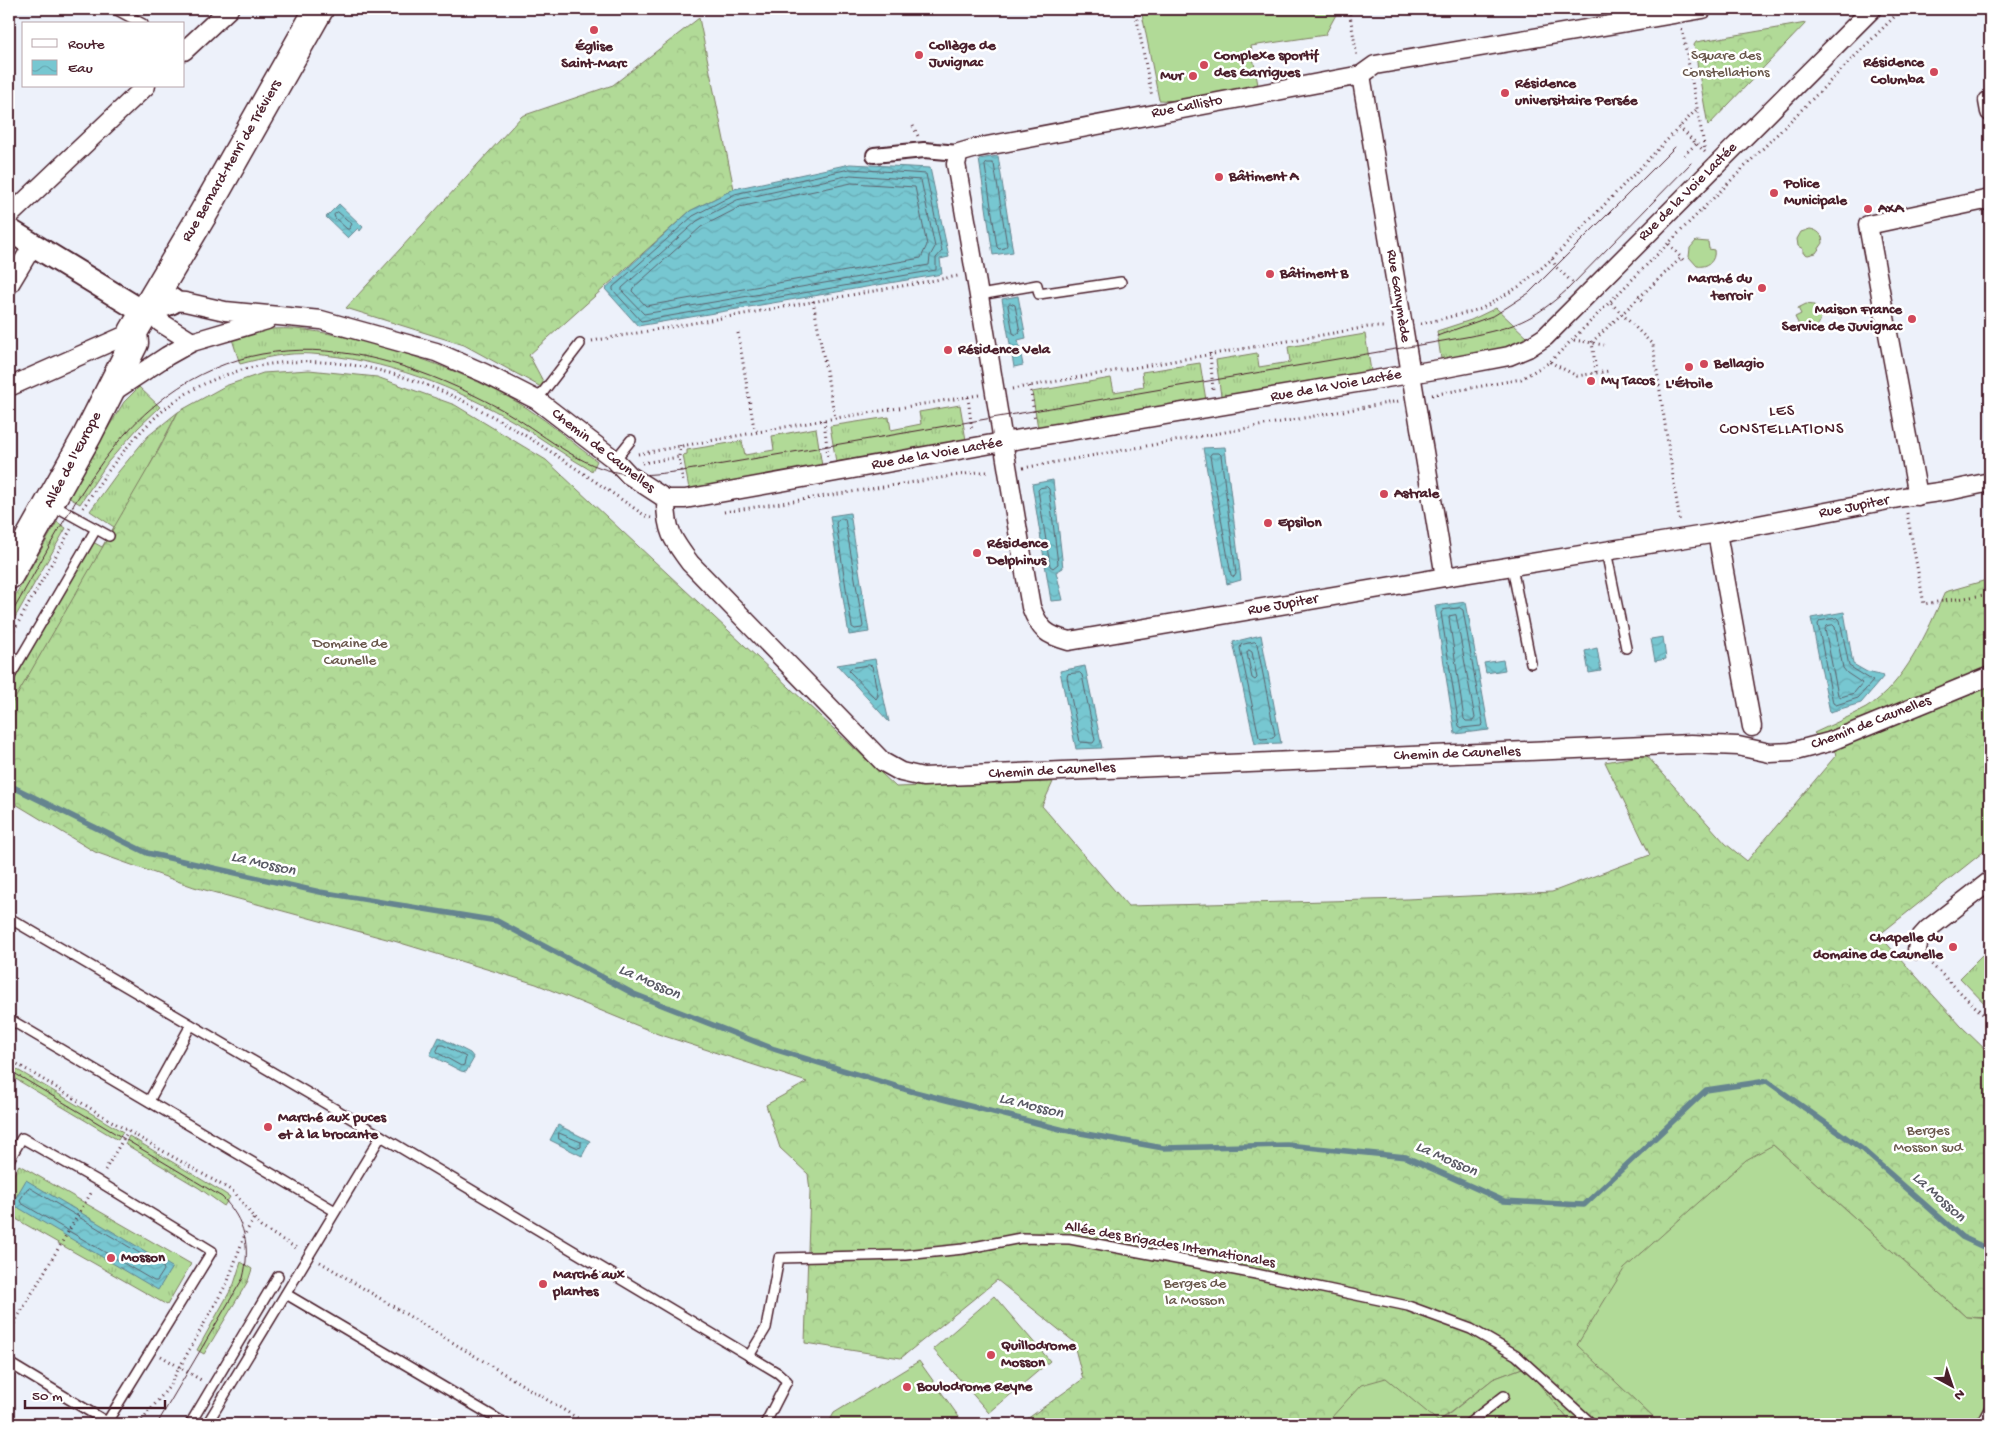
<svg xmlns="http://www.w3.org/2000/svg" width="1999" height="1433" viewBox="0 0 1999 1433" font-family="'Gochi Hand',sans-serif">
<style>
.grass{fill:url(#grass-tufts);stroke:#7e7c61}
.forest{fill:url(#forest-crowns);stroke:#7e7c61}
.garden{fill:#b1da97;stroke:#7e7c61}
.water{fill:url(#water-waves);stroke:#65848f}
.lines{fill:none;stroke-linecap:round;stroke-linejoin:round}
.shore{stroke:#5c626d;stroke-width:1}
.stream{stroke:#65848f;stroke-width:5.5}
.service-casing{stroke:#4a1f2b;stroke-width:12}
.pedestrian-casing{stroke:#4a1f2b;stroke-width:18}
.minor-casing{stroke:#4a1f2b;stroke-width:21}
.tertiary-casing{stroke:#4a1f2b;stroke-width:26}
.secondary-casing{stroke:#4a1f2b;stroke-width:29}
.primary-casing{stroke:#4a1f2b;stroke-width:31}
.path{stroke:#4a1f2b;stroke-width:3;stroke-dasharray:1 4;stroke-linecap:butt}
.service{stroke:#fff;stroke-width:9}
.pedestrian{stroke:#fff;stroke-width:14}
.minor{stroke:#fff;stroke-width:18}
.tertiary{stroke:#fff;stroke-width:22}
.secondary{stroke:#fff;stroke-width:25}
.primary{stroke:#fff;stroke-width:28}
.tram{stroke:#4a1f2b;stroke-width:1}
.poi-dot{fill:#d1495b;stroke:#fff;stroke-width:2}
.labels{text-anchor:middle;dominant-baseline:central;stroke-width:5;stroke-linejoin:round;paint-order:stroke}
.poi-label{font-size:15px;font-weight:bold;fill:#4a1f2b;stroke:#fff;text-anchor:start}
.park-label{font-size:15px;fill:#69574b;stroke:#fff}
.street-label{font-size:15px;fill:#4a1f2b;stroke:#fff}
.neighbourhood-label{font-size:16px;letter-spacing:1px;fill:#4a1f2b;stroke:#fff}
.water-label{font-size:16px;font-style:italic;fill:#5a5a65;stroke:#fff}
</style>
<defs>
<pattern id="grass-tufts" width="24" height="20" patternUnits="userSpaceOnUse" patternTransform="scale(1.25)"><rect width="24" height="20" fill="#b1da97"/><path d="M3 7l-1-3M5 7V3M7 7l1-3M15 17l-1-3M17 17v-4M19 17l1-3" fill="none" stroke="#9abb82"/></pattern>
<pattern id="forest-crowns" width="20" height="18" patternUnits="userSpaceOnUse" patternTransform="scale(1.25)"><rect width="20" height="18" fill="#b1da97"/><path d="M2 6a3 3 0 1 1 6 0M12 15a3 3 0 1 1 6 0" fill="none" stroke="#9abb82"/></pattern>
<pattern id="water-waves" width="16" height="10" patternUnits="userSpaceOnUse" patternTransform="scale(1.25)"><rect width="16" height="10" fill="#77c7d1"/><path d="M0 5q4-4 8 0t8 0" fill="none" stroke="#68aab4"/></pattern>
</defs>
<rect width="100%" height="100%" fill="#edf1fa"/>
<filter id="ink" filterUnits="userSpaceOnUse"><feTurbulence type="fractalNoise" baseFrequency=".02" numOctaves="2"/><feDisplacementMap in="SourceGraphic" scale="10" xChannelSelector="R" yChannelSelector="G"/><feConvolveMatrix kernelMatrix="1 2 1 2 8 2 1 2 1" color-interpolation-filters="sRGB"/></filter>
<g filter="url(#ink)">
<g class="grass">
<path d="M1496,308L1529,339C1501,352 1472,355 1441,359L1437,331L1471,320Z"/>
<path d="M272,329C303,327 332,334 362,341C420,356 476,377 527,408C552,424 573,444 597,461L592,471C567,457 543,439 518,424C456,387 384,359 312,354C288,352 263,358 240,364L231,336Z"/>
<path d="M1365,334L1371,371L1221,396L1216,360L1257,353L1259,367L1290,362L1288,347Z"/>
<path d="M1200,363L1206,400L1038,428L1032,392L1111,378L1114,392L1144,387L1142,372Z"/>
<path d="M139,387L160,407L138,428L108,462L80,504L66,496L124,402Z"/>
<path d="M960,405L966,440L836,462L830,426L889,417L891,430L921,424L919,412Z"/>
<path d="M178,412L118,526L9,709V689L93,542L102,547L114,527L90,511L119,471L148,436Z"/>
<path d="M816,428L822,466L689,489L683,455L687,454V450L742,441L745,455L774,450L772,436Z"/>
<path d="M57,522L66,528L9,628V606Z"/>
<path d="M1990,948V1009L1960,978Z"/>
<path d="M9,1065L123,1132L118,1140L9,1075Z"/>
<path d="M129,1136L224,1193L230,1197L224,1206L199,1188L125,1144Z"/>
<path d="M19,1165L191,1264L167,1305L9,1215V1183Z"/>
<path d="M241,1262L252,1269L248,1281L204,1354L197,1350L234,1284Z"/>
</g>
<g class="forest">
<path d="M699,18L734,189L690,211L529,355L544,383L541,387L464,345L346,308L522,116L613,85Z"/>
<path d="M1806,23L1708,126L1694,45L1696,42Z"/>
<path d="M309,370L377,377L455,405L546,460L896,787L1053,782L1042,806L1128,906L1407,899L1552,892L1650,855L1605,762L1646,755L1726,844L1747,861L1837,754L1814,733C1831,725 1849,717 1866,708C1905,684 1927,632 1945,592L1990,579V851L1987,849L1879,935L1961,1026L1990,1054V1318L1966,1317L1773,1145L1577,1344L1660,1424H1572L1525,1367L1493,1379L1438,1422L1385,1378L1323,1424H1020L1083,1379L1073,1341L997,1280L901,1358L805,1343L810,1191L808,1174L780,1148L766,1105L807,1082L658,1034L536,984L394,941L194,887L95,852L9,800V709L161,446L178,412L225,386L263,373Z"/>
</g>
<g class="garden">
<path d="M1141,9H1339L1325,35L1251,46L1258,85L1176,101L1159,100Z"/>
<path d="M1810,229C1818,230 1823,235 1823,243L1816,253L1808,255L1803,253V249L1798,246L1797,239L1801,232Z"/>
<path d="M1696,241L1708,242L1709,249L1714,250C1716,261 1707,268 1697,266L1689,257L1690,248Z"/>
<path d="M1806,304L1814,305L1821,315C1821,327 1811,333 1800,327L1795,317L1801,314L1798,308Z"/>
<path d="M1773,1145L1966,1317L1990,1319V1424H1660L1577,1345L1624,1269L1746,1160Z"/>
<path d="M994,1296L1050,1361L989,1413L933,1349Z"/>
<path d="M919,1361L964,1424H828L834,1413Z"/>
<path d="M1525,1367L1572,1424H1323L1330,1419L1361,1385L1386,1378L1439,1422L1493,1379Z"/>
</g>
<g class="water">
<path d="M998,156L1013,252L993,255L979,159Z"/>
<path d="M850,164L930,168L949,257L940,259L942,274L638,326L605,289L690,211L734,189Z"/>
<path d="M339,204L363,227L360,231L358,228L348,238L326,217Z"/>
<path d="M1018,296L1026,338L1018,340L1023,365L1014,367L1002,299Z"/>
<path d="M1225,447L1241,580L1227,584L1203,448Z"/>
<path d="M1053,480L1063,568L1056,572L1063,600L1051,601L1032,484Z"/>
<path d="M850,513L869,632L849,635L830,516Z"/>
<path d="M1466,602L1489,730L1455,734L1435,606Z"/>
<path d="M1844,612L1853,664L1867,672L1884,676L1861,703L1830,712L1811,618Z"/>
<path d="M1261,635L1281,743L1255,744L1233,642Z"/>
<path d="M1663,637L1666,659L1655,661L1651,639Z"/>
<path d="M1597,648L1601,671L1589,673L1585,651Z"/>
<path d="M875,659L889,722L837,665Z"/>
<path d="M1503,660L1505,670L1486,673L1484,663Z"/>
<path d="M1085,666L1102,748L1076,749L1060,671Z"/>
<path d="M439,1037L470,1053L474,1058L466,1072L461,1071L430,1055Z"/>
<path d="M558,1125L590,1141L582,1156L550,1140Z"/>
<path d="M26,1180L172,1267L158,1290L12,1204Z"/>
</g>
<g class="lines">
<g class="shore">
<path d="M987,163H992L994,164L1007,245L1005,248L999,249L997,247L985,166Z"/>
<path d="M850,169L926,174L942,251L936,258V270L641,321L613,290V287L693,216L735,194Z"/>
<path d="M851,175L921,180L935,247L930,256L929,265L644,314L622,291V288L697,221L737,200Z"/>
<path d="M852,183L915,187L927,245L921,258L646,306L632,291L633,288L701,227L740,207Z"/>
<path d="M338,212L352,224L349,229H347L335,218L334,215Z"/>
<path d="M1010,303L1015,305L1020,332L1016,335L1013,333L1008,306Z"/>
<path d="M1212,453H1219L1221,455L1236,574L1234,577L1231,575L1210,456Z"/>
<path d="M1047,487L1049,489L1058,564L1053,568L1050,566L1038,490L1040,488Z"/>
<path d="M845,519L863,626L862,628L855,629L852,627L836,523L838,520Z"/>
<path d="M1460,608L1463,610L1483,724L1481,726L1462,728L1459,726L1441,613L1443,610Z"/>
<path d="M1456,615L1475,718L1473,721H1466L1464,719L1449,618L1450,616Z"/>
<path d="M1838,618L1840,620L1849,666L1873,681L1858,698L1836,705L1833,703L1818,624L1820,621Z"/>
<path d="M1833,625L1835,627L1843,668L1847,673L1862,683L1854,693L1841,697L1838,695L1825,629L1827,626Z"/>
<path d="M1255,642L1257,644L1275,735L1273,738L1261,739L1259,737L1240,648L1241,645Z"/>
<path d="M1249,650L1252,652L1257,678L1255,680L1252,678L1247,653Z"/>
<path d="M869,665L872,666L878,696L876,699L849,671L851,668Z"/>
<path d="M1080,673L1082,675L1095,740L1093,743L1080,742L1067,677L1068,674Z"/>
<path d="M440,1045H443L466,1057L464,1065L461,1066L438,1053L437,1051Z"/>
<path d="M559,1133L581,1142V1147L578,1148L559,1139Z"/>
<path d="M30,1188L163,1267L164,1270L157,1281H154L21,1203L20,1200L27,1189Z"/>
</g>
<path class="stream" d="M9,785L147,853L320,892L497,921L634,994L774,1049L911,1091L1064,1130L1163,1148L1287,1145L1406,1157L1504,1201L1584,1205L1706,1090L1767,1081L1862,1149L1962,1237L1990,1250"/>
<defs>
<g id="service">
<path d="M115,9L143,24"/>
<path d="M980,295L1037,285L1039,294L1121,282"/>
<path d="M537,400L580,344"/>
<path d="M615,460L631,440"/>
<path d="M53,505L109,536"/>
<path d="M1606,551L1626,648"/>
<path d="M1512,567L1531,663"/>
<path d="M9,678L96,529"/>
<path d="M9,918L381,1136L778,1373L787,1381L765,1424"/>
<path d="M9,1019L335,1211"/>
<path d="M149,1101L191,1025"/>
<path d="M9,1160L22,1138L98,1181L212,1251L107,1422L9,1363"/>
<path d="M286,1294L506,1424"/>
<path d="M749,1356L766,1328L779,1258L905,1255L963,1249L1021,1238L1070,1239L1256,1274L1408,1306L1471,1329L1516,1355L1592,1424"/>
<path d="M190,1424L278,1276"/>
<path d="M207,1424L381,1136"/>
<path d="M1468,1424L1504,1396"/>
<path d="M1981,1424L1990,1407"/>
</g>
<path id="pedestrian" d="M874,155L924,150L959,153"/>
<g id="minor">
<path d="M1703,9L1375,65L1361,75L976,148L959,153L956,164C983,311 1005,460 1031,607C1040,630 1046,635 1069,641L1445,577L1717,533L1904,497L1953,490L1990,482"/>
<path d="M184,51L229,9"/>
<path d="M1361,75L1445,577"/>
<path d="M1990,100L1988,101L1990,112"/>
<path d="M9,216L146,86"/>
<path d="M9,285L33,245"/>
<path d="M171,301L185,302L225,311L321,320L436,352L484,373L537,400L615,460L629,475L666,499"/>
<path d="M160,322L192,342"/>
<path d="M9,387L133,332"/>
<path d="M111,393L167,356L192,342L267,320"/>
<path d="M1918,496L1868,225L1990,199"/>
<path d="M666,499C666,531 672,539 690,563L883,762L901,772L923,777L1691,744L1738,746L1770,753L1791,752L1829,742L1990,676"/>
<path d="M666,499H685L1003,442L1440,369L1509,356L1528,348L1545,337L1872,9"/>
<path d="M1717,533L1752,727"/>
<path d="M1917,950L1919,939L1928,929L1990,881"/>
</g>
<path id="tertiary" d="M9,230L143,312"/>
<path id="secondary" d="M143,312L171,301"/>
<path id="primary" d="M9,575L87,436L134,343L133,332L203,214L319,9"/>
</defs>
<use href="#service" class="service-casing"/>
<use href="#pedestrian" class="pedestrian-casing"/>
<use href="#minor" class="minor-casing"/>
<use href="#tertiary" class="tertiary-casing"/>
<use href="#secondary" class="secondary-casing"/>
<use href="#primary" class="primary-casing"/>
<g class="path">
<path d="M1135,9L1152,97"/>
<path d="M1349,9L1357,57"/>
<path d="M1682,29L1705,150"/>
<path d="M913,126L918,136"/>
<path d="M1679,127L1706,153"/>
<path d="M1684,155L1696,144"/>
<path d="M1669,244L1684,261"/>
<path d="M1552,259L1556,267L1574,284"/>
<path d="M1638,296L1645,302"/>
<path d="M813,301L835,418"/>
<path d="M1611,303L1653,345L1680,523"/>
<path d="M1421,324L1481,309L1520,286L1552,259L1698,108"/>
<path d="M738,333L754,428L757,431"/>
<path d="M1574,340L1604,345"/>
<path d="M592,341L958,276"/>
<path d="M1210,353L1213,390"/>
<path d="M1550,362L1577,376L1609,371"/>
<path d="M1596,372L1592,342L1681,258"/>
<path d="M1030,386L1035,420"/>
<path d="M1012,389L1368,327H1385"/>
<path d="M1432,395L1521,379L1550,362L1902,9"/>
<path d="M968,397L972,431"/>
<path d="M824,420L828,457"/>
<path d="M680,445L679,457L683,482"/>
<path d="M638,454L824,420L979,395"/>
<path d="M642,463L679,457"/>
<path d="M1023,468L1399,401"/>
<path d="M83,508C110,466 146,417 189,392C278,340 388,361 475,407C535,438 591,479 647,517L651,518"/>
<path d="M724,512L978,472H990"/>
<path d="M1907,513L1924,604L1990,594"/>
<path d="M9,639L71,529"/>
<path d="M1928,961L1990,1021"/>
<path d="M9,1059L128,1131L234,1192L261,1227L298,1249"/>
<path d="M105,1170L128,1131"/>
<path d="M320,1262L587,1424"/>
<path d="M9,1332L91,1193"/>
<path d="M161,1356L201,1380"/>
<path d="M9,1419L18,1424"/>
<path d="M139,1424L168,1388L228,1281L245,1234L254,1218"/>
</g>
<use href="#service" class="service"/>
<use href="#pedestrian" class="pedestrian"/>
<use href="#minor" class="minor"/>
<use href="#tertiary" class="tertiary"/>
<use href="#secondary" class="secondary"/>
<use href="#primary" class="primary"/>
<g class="tram">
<path d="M1437,336L1495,315L1529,293L1675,147"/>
<path d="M9,618C39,566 67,510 103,461C210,316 355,330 499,408C542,431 578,469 628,474C646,476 664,473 682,471L1466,337C1514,327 1531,322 1568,289L1691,163"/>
<path d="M9,1070L222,1197C245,1220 251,1247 243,1278L157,1424"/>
</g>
</g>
</g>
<g class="poi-dot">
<circle cx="594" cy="30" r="5"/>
<circle cx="919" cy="55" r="5"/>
<circle cx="1204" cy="65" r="5"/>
<circle cx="1934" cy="72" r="5"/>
<circle cx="1193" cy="76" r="5"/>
<circle cx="1505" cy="93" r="5"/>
<circle cx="1219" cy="177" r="5"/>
<circle cx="1774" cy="193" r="5"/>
<circle cx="1868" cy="209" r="5"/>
<circle cx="1270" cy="274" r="5"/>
<circle cx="1762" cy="288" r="5"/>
<circle cx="1912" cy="319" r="5"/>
<circle cx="948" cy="350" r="5"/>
<circle cx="1704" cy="364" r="5"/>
<circle cx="1689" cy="367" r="5"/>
<circle cx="1591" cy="381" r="5"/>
<circle cx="1384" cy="494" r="5"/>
<circle cx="1268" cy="523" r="5"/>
<circle cx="977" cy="553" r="5"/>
<circle cx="1953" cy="947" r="5"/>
<circle cx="268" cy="1127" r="5"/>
<circle cx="111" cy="1258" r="5"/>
<circle cx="543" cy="1284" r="5"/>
<circle cx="991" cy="1355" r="5"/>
<circle cx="907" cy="1387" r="5"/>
</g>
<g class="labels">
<g class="poi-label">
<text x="929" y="46">Collège de<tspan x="929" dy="17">Juvignac</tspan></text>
<text x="594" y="47" text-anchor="middle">Église<tspan x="594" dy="17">Saint-Marc</tspan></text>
<text x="1214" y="56">Complexe sportif<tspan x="1214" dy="17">des Garrigues</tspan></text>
<text x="1924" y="63" text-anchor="end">Résidence<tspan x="1924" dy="17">Columba</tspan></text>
<text x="1183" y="76" text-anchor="end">Mur</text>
<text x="1515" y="84">Résidence<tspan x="1515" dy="17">universitaire Persée</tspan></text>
<text x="1229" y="177">Bâtiment A</text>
<text x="1784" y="184">Police<tspan x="1784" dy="17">Municipale</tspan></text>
<text x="1878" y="209">AXA</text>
<text x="1280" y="274">Bâtiment B</text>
<text x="1752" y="279" text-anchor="end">Marché du<tspan x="1752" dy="17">terroir</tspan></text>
<text x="1902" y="310" text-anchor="end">Maison France<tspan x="1902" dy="17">Service de Juvignac</tspan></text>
<text x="958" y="350">Résidence Vela</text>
<text x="1714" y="364">Bellagio</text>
<text x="1601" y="381">My Tacos</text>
<text x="1689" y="384" text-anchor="middle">L'Étoile</text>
<text x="1394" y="494">Astrale</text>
<text x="1278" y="523">Epsilon</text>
<text x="987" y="544">Résidence<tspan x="987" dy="17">Delphinus</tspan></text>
<text x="1943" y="938" text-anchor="end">Chapelle du<tspan x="1943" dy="17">domaine de Caunelle</tspan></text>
<text x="278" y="1118">Marché aux puces<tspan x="278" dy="17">et à la brocante</tspan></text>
<text x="121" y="1258">Mosson</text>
<text x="553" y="1275">Marché aux<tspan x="553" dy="17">plantes</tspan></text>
<text x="1001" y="1346">Quillodrome<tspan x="1001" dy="17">Mosson</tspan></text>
<text x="917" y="1387">Boulodrome Reyne</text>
</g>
<g class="park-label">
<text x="1726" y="56">Square des<tspan x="1726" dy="17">Constellations</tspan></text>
<text x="350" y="644">Domaine de<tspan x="350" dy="17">Caunelle</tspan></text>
<text x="1928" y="1131">Berges<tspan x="1928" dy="17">Mosson sud</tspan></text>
<text x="1195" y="1284">Berges de<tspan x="1195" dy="17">la Mosson</tspan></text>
</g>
<g class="street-label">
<text transform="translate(1187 107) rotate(-11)">Rue Callisto</text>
<text transform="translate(232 161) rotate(-60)">Rue Bernard-Henri de Tréviers</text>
<text transform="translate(1688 192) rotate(-45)">Rue de la Voie Lactée</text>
<text transform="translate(1398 296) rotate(81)">Rue Ganymède</text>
<text transform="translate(1336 386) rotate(-10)">Rue de la Voie Lactée</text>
<text transform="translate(603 451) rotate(38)">Chemin de Caunelles</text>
<text transform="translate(937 454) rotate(-10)">Rue de la Voie Lactée</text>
<text transform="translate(73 460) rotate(-62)">Allée de l'Europe</text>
<text transform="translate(1854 507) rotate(-11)">Rue Jupiter</text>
<text transform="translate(1283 605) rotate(-10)">Rue Jupiter</text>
<text transform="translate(1871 723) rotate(-21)">Chemin de Caunelles</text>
<text transform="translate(1457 754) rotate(-2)">Chemin de Caunelles</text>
<text transform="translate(1052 771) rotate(-3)">Chemin de Caunelles</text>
<text transform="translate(1170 1245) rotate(10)">Allée des Brigades Internationales</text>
</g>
<g class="neighbourhood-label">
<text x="1782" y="412">LES<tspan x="1782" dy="18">CONSTELLATIONS</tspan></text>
</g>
<g class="water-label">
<text transform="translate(263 865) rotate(13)">La Mosson</text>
<text transform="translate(649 983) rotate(24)">La Mosson</text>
<text transform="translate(1031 1107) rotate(14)">La Mosson</text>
<text transform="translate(1446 1160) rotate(24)">La Mosson</text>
<text transform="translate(1938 1198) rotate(42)">La Mosson</text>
</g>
</g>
<rect width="1999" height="1433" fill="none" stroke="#fff" stroke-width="30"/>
<rect x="15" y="15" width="1969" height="1403" fill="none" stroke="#4a1f2b" stroke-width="2" filter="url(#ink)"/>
<rect x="22" y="22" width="162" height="65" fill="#ffffff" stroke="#b7a5aa"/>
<rect x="32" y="39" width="25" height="8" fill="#ffffff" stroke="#b7a5aa"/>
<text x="68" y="48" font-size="15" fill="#4a1f2b">Route</text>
<rect x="32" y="60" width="25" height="15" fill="url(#water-waves)" stroke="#b7a5aa"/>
<text x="68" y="72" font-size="15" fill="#4a1f2b">Eau</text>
<g transform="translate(1952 1386) rotate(140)" stroke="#ffffff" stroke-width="4" paint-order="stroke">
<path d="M0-4L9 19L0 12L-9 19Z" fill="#4a1f2b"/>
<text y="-8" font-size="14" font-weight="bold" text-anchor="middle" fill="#4a1f2b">N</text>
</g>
<path d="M25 1400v8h140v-8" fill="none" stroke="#4a1f2b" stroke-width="2.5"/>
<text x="32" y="1400" font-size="15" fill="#4a1f2b" stroke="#ffffff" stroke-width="4" paint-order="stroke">50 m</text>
</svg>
